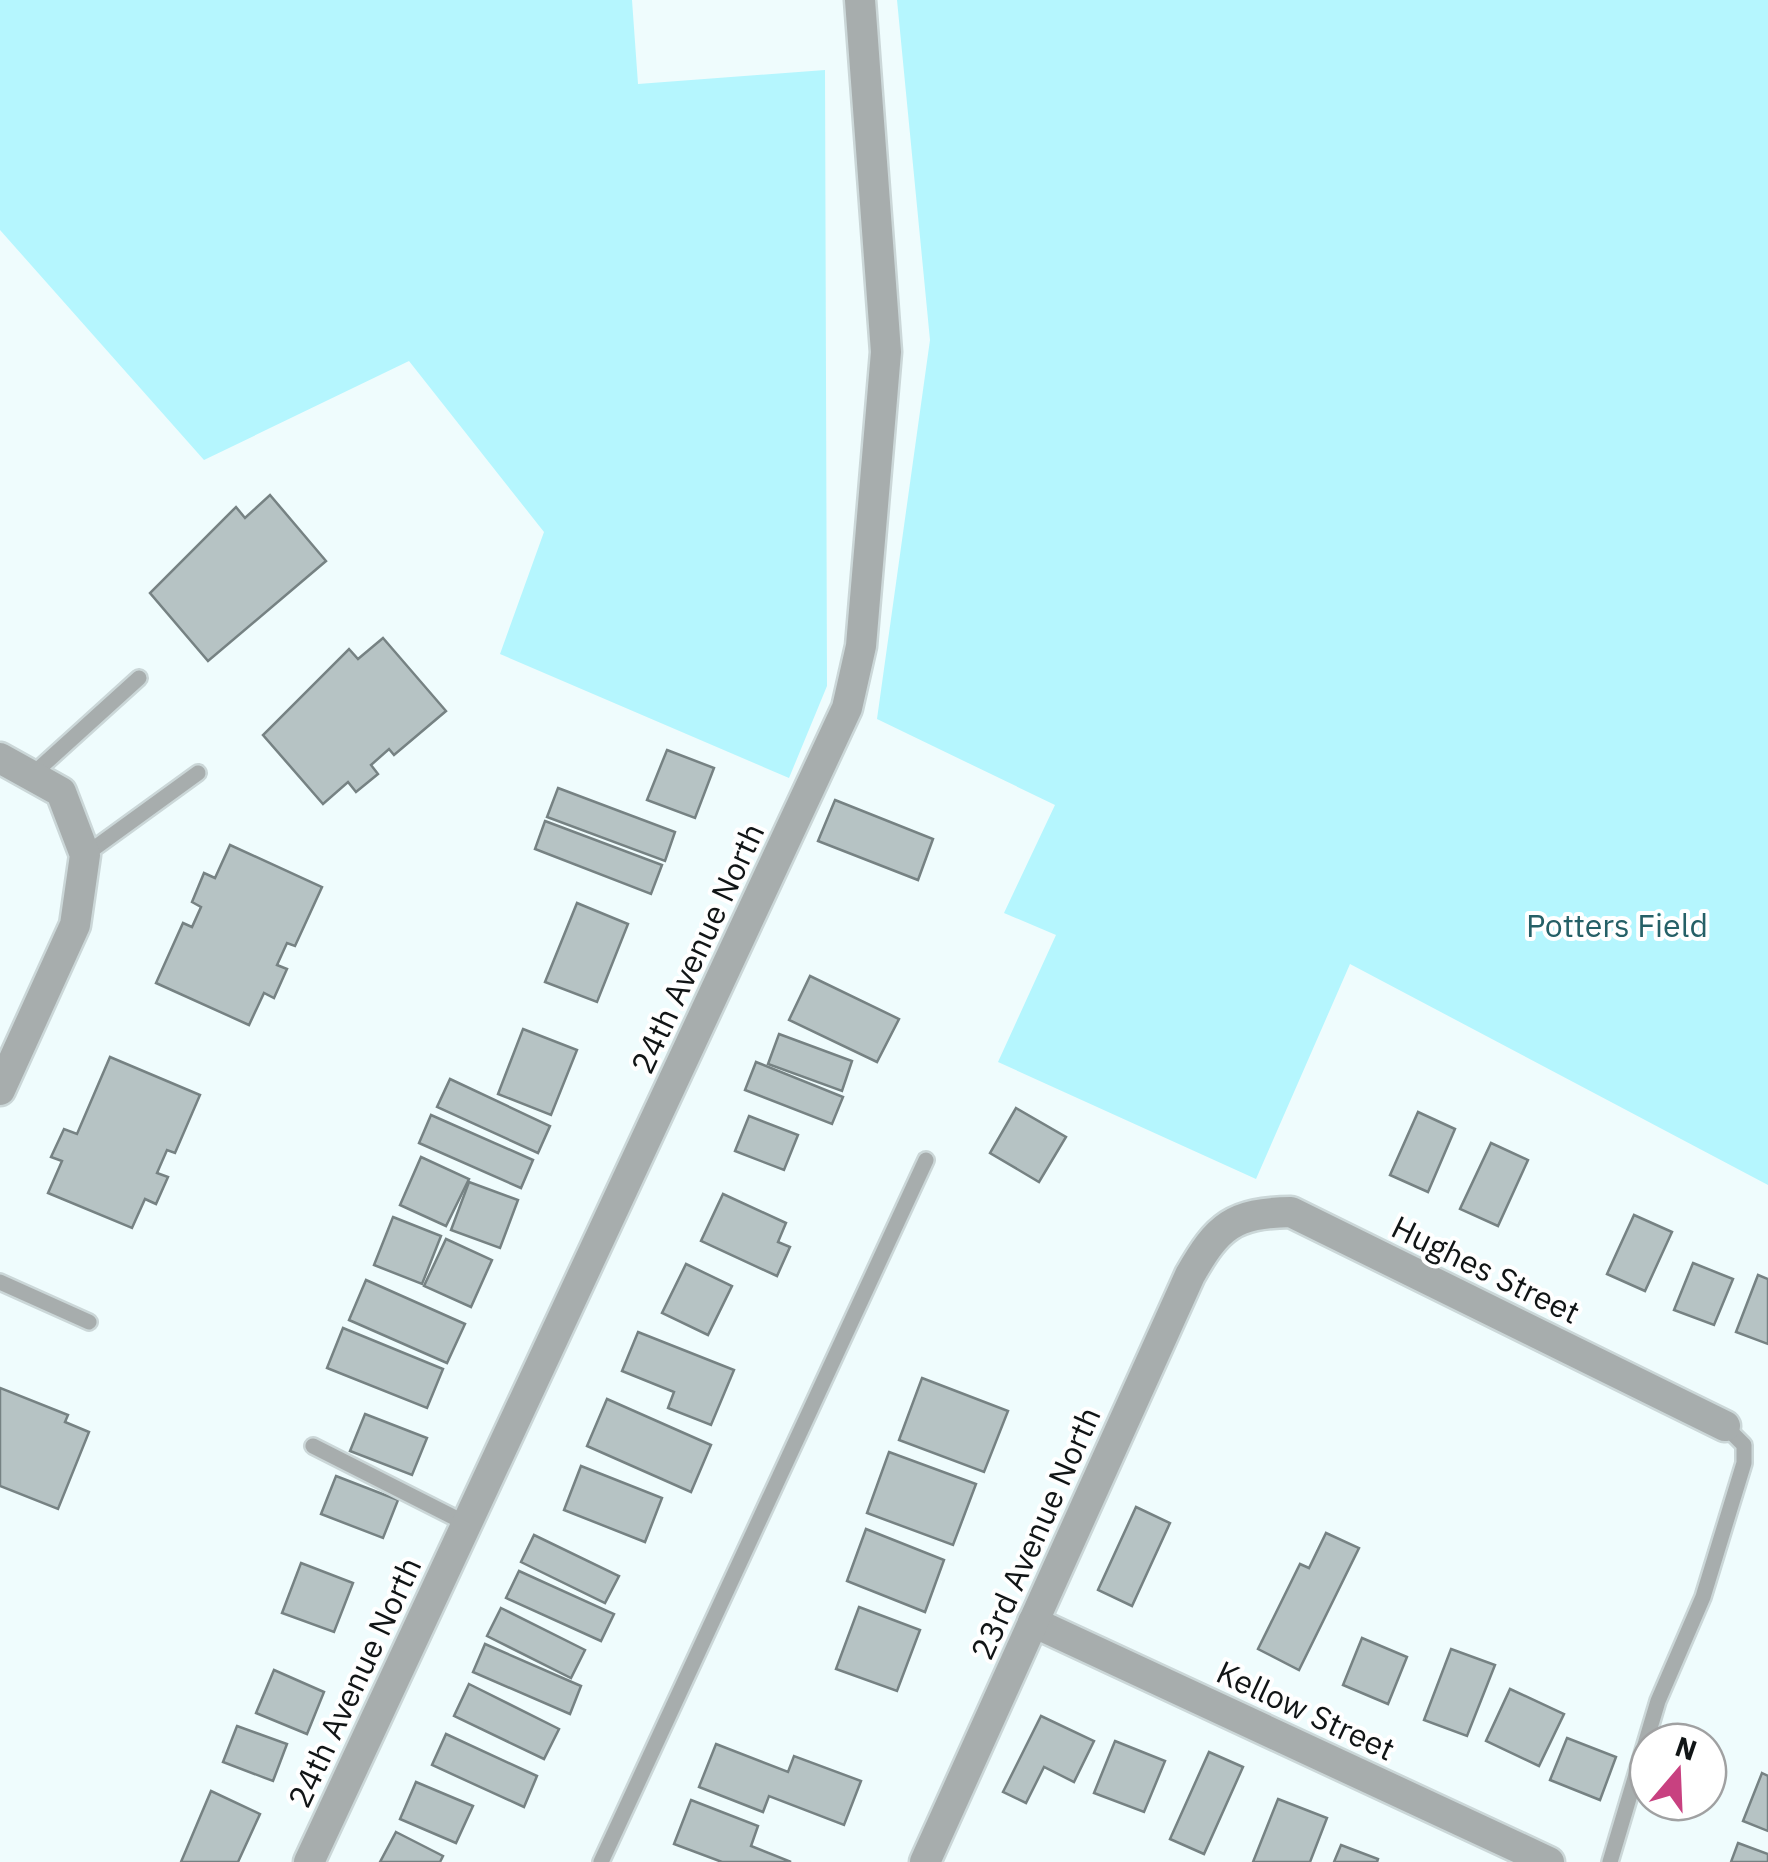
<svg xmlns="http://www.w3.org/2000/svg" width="1768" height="1862" viewBox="0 0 1768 1862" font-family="'IBM Plex Sans',sans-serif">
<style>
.green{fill:#b5f6fe}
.building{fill:#b6c3c4;stroke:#768283;stroke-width:2.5}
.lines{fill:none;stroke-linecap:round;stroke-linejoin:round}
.lane-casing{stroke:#cbd7d8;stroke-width:20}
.street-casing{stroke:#cbd7d8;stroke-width:35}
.lane{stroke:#a7adad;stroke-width:15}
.street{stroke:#a7adad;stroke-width:30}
.labels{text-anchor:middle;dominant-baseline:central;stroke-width:8;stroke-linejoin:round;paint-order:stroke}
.park-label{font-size:32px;fill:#256067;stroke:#fff}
.street-label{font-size:32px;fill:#111516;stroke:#fff}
</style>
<rect width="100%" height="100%" fill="#effcfd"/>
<g class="green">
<path d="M0,0H632L638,84L825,70L827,686L789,778L500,654L544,532L409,361L204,460L0,230Z"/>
<path d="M897,0H1768V1185L1350,964L1256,1179L998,1062L1056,935L1004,913L1055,805L877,719L930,340Z"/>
</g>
<g class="building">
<path d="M270,495L326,561L208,661L150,593L236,507L245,518Z"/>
<path d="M383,638L446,711L394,755L389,749L371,765L378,774L356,792L348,782L323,804L263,735L349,649L358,659Z"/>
<path d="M667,750L714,768L695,818L647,800Z"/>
<path d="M558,788L675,832L665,861L547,817Z"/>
<path d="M835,800L933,839L918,880L818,841Z"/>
<path d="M545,821L662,865L651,894L535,849Z"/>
<path d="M230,845L322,887L295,946L287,943L277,965L287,969L274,998L264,993L249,1025L156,983L183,923L192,927L201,907L192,902L204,873L215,878Z"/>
<path d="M577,903L628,924L597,1002L545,982Z"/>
<path d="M810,976L899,1019L877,1062L789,1020Z"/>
<path d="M523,1029L577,1050L551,1115L498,1094Z"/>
<path d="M779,1034L852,1061L842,1091L768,1064Z"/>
<path d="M110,1057L200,1095L175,1153L167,1150L157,1173L168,1177L156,1204L145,1199L132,1228L48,1193L62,1161L51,1157L64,1129L77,1134Z"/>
<path d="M756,1062L843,1097L832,1124L745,1090Z"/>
<path d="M450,1079L550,1126L538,1153L437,1107Z"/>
<path d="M1016,1108L1066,1137L1039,1182L990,1153Z"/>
<path d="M1418,1112L1455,1129L1428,1192L1390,1175Z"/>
<path d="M431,1115L533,1160L521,1188L419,1143Z"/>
<path d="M749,1116L798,1135L784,1170L735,1151Z"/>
<path d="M1491,1143L1528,1160L1498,1226L1460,1209Z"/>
<path d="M421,1157L469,1179L446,1226L400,1205Z"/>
<path d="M469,1182L518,1200L500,1248L451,1230Z"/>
<path d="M723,1194L786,1223L778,1242L790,1247L777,1276L701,1241Z"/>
<path d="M1634,1215L1672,1232L1645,1291L1607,1274Z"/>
<path d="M393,1217L441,1236L422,1284L374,1265Z"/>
<path d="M446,1239L492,1260L471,1307L424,1286Z"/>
<path d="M1693,1263L1733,1279L1714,1325L1674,1310Z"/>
<path d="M686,1264L732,1286L708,1335L662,1313Z"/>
<path d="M1758,1275L1768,1279V1344L1736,1332Z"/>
<path d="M366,1280L465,1324L447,1363L349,1320Z"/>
<path d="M343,1328L443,1369L427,1408L327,1368Z"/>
<path d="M638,1332L734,1370L711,1425L668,1408L674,1392L622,1371Z"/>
<path d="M922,1378L1008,1411L984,1472L899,1440Z"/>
<path d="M0,1388L68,1415L65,1422L89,1432L58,1509L0,1486Z"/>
<path d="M607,1399L711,1445L691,1492L587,1446Z"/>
<path d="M365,1414L427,1438L412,1475L350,1451Z"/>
<path d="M889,1452L976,1484L953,1545L867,1513Z"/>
<path d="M581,1466L662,1498L645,1542L564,1510Z"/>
<path d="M336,1476L398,1500L383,1538L321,1514Z"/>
<path d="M1136,1507L1170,1523L1132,1606L1098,1590Z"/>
<path d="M866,1529L944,1560L925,1612L847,1581Z"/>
<path d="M1326,1533L1359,1548L1299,1670L1258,1649L1300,1564L1309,1568Z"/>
<path d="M534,1535L619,1576L605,1603L521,1562Z"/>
<path d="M301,1563L353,1583L334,1632L282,1613Z"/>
<path d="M519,1571L614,1614L601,1641L506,1598Z"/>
<path d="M859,1607L920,1630L897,1691L836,1669Z"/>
<path d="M501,1608L585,1650L571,1678L487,1636Z"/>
<path d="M1362,1638L1407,1657L1388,1704L1343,1685Z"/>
<path d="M485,1644L581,1686L570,1714L473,1672Z"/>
<path d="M1451,1649L1495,1665L1467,1736L1424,1720Z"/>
<path d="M274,1670L324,1692L307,1734L256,1713Z"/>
<path d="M469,1684L559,1729L544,1759L454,1716Z"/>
<path d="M1510,1689L1564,1714L1539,1766L1486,1741Z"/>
<path d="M1041,1716L1094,1741L1074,1782L1044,1767L1026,1803L1003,1792Z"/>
<path d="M237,1726L287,1744L273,1781L223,1762Z"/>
<path d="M446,1734L537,1776L524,1807L432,1765Z"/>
<path d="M1567,1738L1616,1757L1600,1800L1550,1780Z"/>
<path d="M1115,1741L1165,1761L1144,1812L1094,1793Z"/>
<path d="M716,1744L788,1772L794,1756L861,1781L844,1825L769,1796L763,1812L699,1787Z"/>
<path d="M1209,1752L1243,1767L1204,1854L1170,1839Z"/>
<path d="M1762,1773L1768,1776V1831L1743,1821Z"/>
<path d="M416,1782L473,1806L456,1843L400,1819Z"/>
<path d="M211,1791L260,1814L238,1862H181Z"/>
<path d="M1278,1799L1327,1818L1310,1862H1253Z"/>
<path d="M691,1800L758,1826L751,1846L791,1862H722L674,1844Z"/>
<path d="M396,1832L443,1856L440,1862H380Z"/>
<path d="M1738,1843L1768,1854V1862H1731Z"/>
<path d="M1341,1845L1378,1859L1377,1862H1334Z"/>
</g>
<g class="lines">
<defs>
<g id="lane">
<path d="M32,775L139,678"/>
<path d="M85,855L198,773"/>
<path d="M0,1282L89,1322"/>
<path d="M313,1446L467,1524"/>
<path d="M601,1862L926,1160"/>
<path d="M1610,1862L1658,1701L1703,1597L1744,1463V1445L1725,1426"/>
</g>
<g id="street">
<path d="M0,758L61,792L85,855L75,925L0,1090"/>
<path d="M1033,1622L1549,1862"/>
<path d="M309,1862L847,708L861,646L886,352L860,0"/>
<path d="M925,1862L1190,1275C1218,1226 1233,1213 1291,1212L1725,1426"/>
</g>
</defs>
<use href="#lane" class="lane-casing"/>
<use href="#street" class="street-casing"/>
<use href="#lane" class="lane"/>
<use href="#street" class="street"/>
</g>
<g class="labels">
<g class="park-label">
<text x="1617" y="925">Potters Field</text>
</g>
<g class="street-label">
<text transform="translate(697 948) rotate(-65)">24th Avenue North</text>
<text transform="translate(1486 1269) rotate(26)">Hughes Street</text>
<text transform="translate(1035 1533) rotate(-66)">23rd Avenue North</text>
<text transform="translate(354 1682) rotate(-65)">24th Avenue North</text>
<text transform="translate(1306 1710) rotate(25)">Kellow Street</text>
</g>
</g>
<g transform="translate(1678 1772) rotate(19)"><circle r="48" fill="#ffffff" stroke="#a0a1a2" stroke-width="2.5"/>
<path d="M0-8L18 38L0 25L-18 38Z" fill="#c84180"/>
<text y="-15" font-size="28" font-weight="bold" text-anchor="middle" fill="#111516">N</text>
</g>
</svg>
